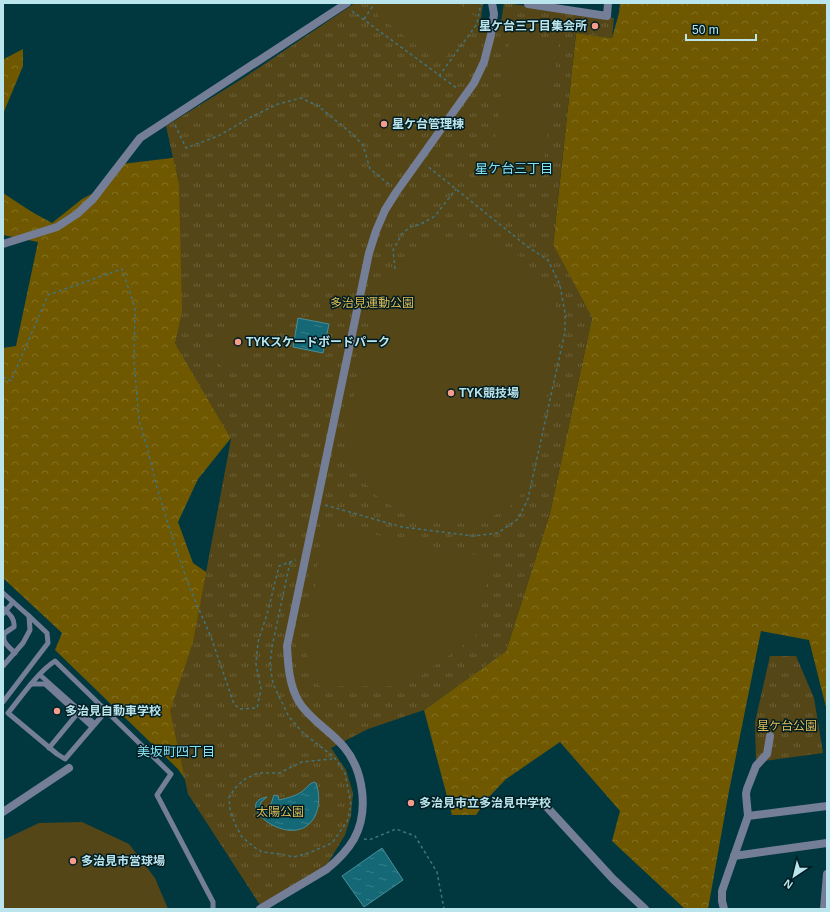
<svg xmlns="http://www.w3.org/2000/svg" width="830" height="912" viewBox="0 0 830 912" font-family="Helvetica,'Noto Sans JP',sans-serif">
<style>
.forest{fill:url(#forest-crowns)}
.park{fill:url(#park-tufts)}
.pitch{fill:#554618}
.water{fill:url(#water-ripples);stroke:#478e99}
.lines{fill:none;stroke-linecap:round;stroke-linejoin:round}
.path{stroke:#41747c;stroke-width:1.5;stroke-dasharray:3 3;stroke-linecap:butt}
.service{stroke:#757e97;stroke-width:5}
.minor{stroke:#757e97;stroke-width:8}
.tertiary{stroke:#757e97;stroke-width:8}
.poi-dot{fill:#f59d8d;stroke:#011d22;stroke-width:1.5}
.labels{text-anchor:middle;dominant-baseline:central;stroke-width:3;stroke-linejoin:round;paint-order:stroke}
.poi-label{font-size:12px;font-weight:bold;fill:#bbe5ec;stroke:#011d22;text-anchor:start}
.park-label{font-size:12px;fill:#dfbc57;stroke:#011d22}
.neighbourhood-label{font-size:13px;fill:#87e1f1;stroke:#011d22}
</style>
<defs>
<pattern id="forest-crowns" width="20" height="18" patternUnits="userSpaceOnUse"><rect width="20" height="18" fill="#6f5800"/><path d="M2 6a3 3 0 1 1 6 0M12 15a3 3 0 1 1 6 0" fill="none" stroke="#827025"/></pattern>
<pattern id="park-tufts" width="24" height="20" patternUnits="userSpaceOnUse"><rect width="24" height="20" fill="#554618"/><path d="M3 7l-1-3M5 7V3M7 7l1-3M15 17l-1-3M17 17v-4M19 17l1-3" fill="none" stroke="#6c613a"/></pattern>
<pattern id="water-ripples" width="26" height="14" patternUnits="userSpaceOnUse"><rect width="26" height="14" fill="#156976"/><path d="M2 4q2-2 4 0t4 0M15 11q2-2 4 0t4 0" fill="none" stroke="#357e8a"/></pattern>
</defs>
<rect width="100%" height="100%" fill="#013840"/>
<g class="forest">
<path d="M620,3H827V711L809,640L761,631L729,791L708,909H685L612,841L620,811L560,742L506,779L487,799L476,815H452L424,710L506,651L550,513L592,318L553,245L576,33L612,38L619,13Z"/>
<path d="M23,49V66L3,114V61L4,59Z"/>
<path d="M288,113L175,343L231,438L198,479L178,522L193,563L225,585L205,808L178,769L55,650L62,633L3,578V348L16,346L38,242L3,235V193L32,212L52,223L82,199L103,188L122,164L180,157Z"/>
</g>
<g class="park">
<path d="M355,3H483L481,19L501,22L504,3L614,18L612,38L576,33L553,244L592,318L550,513L506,651L424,710L368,729L331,748L346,770L353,793L351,816L345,835L328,863L306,879L260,905L188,794L170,711L193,642L231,439L175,343L182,312L179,185L166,126L245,77Z"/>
<path d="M770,656H796L814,698L823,753L756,762L755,722Z"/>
</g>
<g class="pitch">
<path d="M386,3H458L477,18L440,64L377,15Z"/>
<path d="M511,29L559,41L541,184L489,180Z"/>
<path d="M466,238L504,247L528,261V270L553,295L561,327L557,351L530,473L524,491L508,509L488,518L464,522H438L403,514L378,497L363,481L352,466L345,435L374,306L380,286L403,261L422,247L447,239Z"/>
<path d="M252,315L269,343L223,369L206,341Z"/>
<path d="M322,524L492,558L475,637L406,686H319L306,669Z"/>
<path d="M82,822L129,844L155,878L168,909H3V840L39,823Z"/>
</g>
<g class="water">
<path d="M298,318L329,324L323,353L293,347Z"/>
<path d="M314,782L316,783C320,795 320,807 314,818C293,853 230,803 267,797L261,802L260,808L263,810H269L274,795L278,796L279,800C287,798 297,796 304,790C307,787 309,784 314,782Z"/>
<path d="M382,848L403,880L364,907L342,876Z"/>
</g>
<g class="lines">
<g class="path">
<path d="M352,11L458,89"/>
<path d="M364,19L375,3"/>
<path d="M439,76L477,24L481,3"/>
<path d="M175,125L186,148L218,136L251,117L278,104L301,98L318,106L351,133L363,145L370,169L391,186"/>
<path d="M395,269L393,250L402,234L410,227L421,224L435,216L456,189"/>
<path d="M3,377L11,381L48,295L122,269L135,308L134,361L139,420L147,447L157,488L177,552L191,591L211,637L234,704L240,709L257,708L261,689L256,664L258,642L268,611L279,566L296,560"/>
<path d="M325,505L402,527L474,536L498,533L518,519L528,499L565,332V313L560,285L548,260L528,247L426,165"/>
<path d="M290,562L272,647L270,665L273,684L289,717L303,733L334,757L345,773L351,805L347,822L332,843L309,853L293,857L281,854L262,852L254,847L242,837L235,824L230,809L229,797L236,787L245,779L258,773H279L302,762L331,759L334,757"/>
<path d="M364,839L369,840L396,829L415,836L437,872L444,909"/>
</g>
<g class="service">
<path d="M3,593L29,616L30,630L23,643L3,666"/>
<path d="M3,608C9,614 15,618 14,627C11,629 7,631 5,633C0,641 10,648 15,653"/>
<path d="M3,614L13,602"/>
<path d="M40,675L95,724"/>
<path d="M31,684H45L92,727"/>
<path d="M3,702L48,643L47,633L29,616"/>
<path d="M107,710L65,759L57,754L8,713C21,697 38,672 55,661L171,774L157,795L213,902V909"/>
<path d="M49,748L77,714"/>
</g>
<g class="minor">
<path d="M528,3V4L607,16L608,3"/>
<path d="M3,244L57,227L77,214L93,199L140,138L347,3"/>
<path d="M544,804L613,879L645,909"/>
<path d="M3,812L69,768"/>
<path d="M748,816L746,794L747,789L756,766L767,754L770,736"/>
<path d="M734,856L827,843"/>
<path d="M724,909L722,901V891L748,816L827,806"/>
<path d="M824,909L827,874"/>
</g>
<path class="tertiary" d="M260,909L327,869C338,860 347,851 354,839C369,812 364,771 344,747C331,731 310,720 299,702C289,685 288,665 287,646L369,253L376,231L385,210L397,191L474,83L484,62L491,35L494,14L492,3"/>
</g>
<g class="poi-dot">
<circle cx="595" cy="26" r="4"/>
<circle cx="384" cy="124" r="4"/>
<circle cx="238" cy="342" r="4"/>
<circle cx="451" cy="393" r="4"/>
<circle cx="57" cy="711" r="4"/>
<circle cx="411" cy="803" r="4"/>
<circle cx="73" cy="861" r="4"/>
</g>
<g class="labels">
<g class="poi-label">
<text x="587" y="26" text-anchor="end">星ケ台三丁目集会所</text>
<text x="392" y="124">星ケ台管理棟</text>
<text x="246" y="342">TYKスケードボードパーク</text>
<text x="459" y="393">TYK競技場</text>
<text x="65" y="711">多治見自動車学校</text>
<text x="419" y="803">多治見市立多治見中学校</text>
<text x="81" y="861">多治見市営球場</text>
</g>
<g class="park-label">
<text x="372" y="303">多治見運動公園</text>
<text x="787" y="726">星ケ台公園</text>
<text x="280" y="812">太陽公園</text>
</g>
<g class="neighbourhood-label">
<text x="514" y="168">星ケ台三丁目</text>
<text x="176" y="751">美坂町四丁目</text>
</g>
</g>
<rect width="830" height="912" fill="none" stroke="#bbe5ec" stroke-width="8"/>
<g transform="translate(794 876) rotate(215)" stroke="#011d22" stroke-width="3" paint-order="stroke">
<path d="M0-3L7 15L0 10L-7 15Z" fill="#bbe5ec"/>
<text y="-6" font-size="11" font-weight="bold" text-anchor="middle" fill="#bbe5ec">N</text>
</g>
<path d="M686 34v6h70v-6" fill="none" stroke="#bbe5ec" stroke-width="2"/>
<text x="692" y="34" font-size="12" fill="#bbe5ec" stroke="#011d22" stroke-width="3" paint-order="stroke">50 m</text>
</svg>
